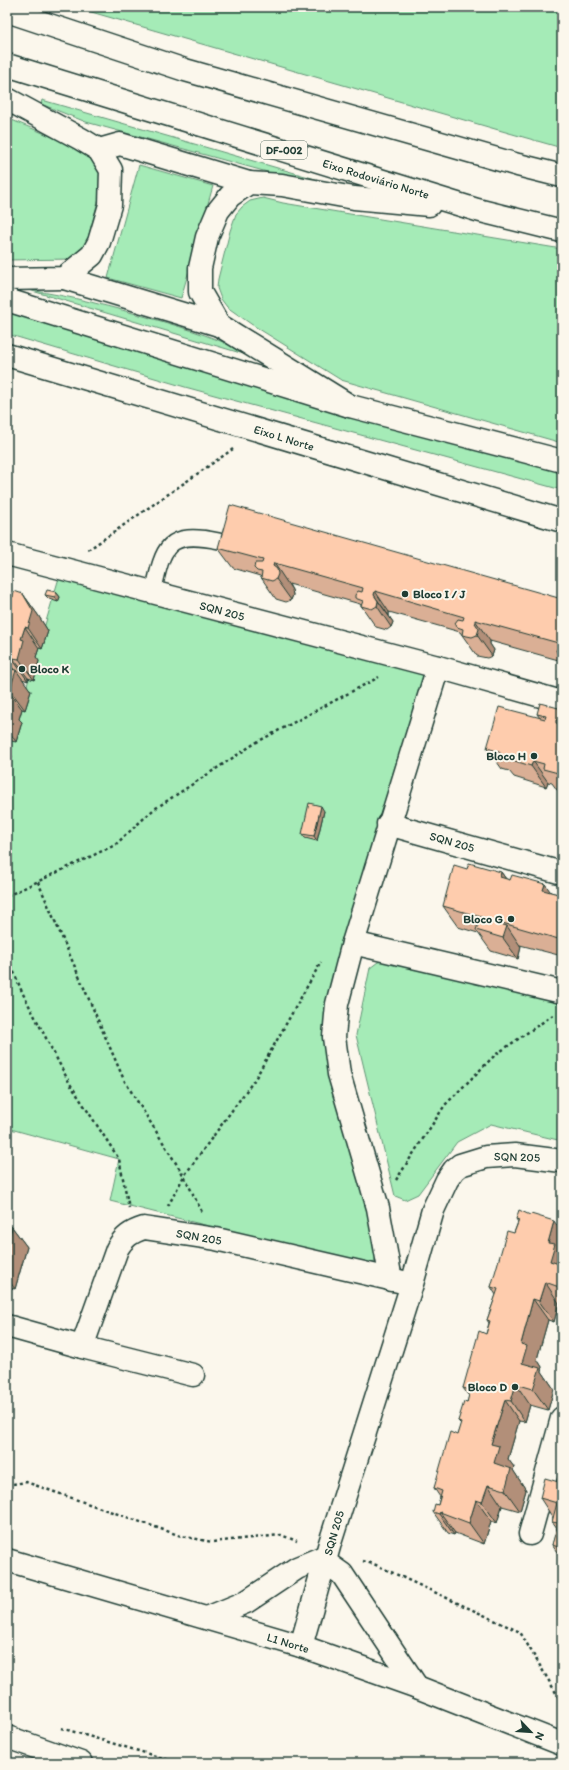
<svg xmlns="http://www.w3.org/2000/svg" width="569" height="1770" viewBox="0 0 569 1770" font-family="Itim,sans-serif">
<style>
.green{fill:#a5ebb7;stroke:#629476}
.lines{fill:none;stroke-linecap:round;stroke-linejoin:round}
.service-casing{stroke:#1f3d34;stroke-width:18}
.minor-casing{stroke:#1f3d34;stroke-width:25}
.tertiary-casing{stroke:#1f3d34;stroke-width:25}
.primary-casing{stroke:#1f3d34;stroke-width:25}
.trunk-casing{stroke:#1f3d34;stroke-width:25}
.path{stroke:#1f3d34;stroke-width:2.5;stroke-dasharray:3 3;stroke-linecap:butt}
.service{stroke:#fbf7ec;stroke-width:15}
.minor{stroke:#fbf7ec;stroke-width:22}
.tertiary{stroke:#fbf7ec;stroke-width:22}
.primary{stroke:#fbf7ec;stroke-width:22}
.trunk{stroke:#fbf7ec;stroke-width:22}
.wall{fill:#daaf95;stroke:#1f3d34}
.shaded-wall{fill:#b28f79;stroke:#1f3d34}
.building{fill:#feccad;stroke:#1f3d34}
.poi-dot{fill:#1f3d34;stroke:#fbf7ec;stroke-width:1.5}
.labels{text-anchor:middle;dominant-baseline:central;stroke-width:4;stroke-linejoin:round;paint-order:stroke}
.shield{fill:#fbf7ec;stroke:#61756b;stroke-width:1}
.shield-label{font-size:11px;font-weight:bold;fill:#1f3d34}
.street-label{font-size:12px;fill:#1f3d34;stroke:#fbf7ec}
.poi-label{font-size:12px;font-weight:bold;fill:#1f3d34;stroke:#fbf7ec;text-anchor:end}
</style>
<rect width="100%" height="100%" fill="#fbf7ec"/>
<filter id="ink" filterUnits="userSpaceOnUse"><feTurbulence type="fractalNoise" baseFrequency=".025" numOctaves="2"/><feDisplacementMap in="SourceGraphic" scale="8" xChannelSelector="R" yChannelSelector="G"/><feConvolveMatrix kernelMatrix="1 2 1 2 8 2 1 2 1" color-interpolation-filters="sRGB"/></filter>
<g filter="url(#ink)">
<g class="green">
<path d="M74,7H562V148L502,131Z"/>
<path d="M42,100L319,180L318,186L86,122L41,104Z"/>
<path d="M7,118L79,148L98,161L103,183L85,249L74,259L7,260Z"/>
<path d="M139,165L213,186L181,298L108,278Z"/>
<path d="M263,198L283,203L562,249V443L341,380L251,324L227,307L221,299L217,288L218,279L230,231L236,214L242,207L250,201Z"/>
<path d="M29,290C71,296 112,307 154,319C188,329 222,339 254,357Z"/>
<path d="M7,312L291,398L562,472V490L185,387L7,334Z"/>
<path d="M61,571L446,674L326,1025L378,1249L374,1263L362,1265L110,1201L119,1159L7,1128V753Z"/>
<path d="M388,960L562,1002V1141L491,1124L457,1142L418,1194L405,1200L395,1196L356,1035L370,968L378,962Z"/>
</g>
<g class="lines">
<defs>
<path id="service" d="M153,593C163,547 166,530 219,541"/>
<g id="minor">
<path d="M7,554L438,667L562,702"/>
<path d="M388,824L562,873"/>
<path d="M353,943L562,992"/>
<path d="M391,1280L378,1208L339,1074L334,1037L337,1004L353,943L438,667"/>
<path d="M7,1326L82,1347L193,1375"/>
<path d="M82,1347L117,1249C124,1237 131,1232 144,1228L216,1239L403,1282"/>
<path d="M530,1534L562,1418"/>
<path d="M301,1646L330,1543L412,1284L433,1210L447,1180L454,1170L460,1165L486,1157L515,1155L562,1161"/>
<path d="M7,1737L81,1763"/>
</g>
<g id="tertiary">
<path d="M7,1560L301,1646L417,1687L562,1744"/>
<path d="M325,1562L342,1574L417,1687"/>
<path d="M207,1618L246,1602L297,1568L326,1556"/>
</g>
<g id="primary">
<path d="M7,300L350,406L562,461"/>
<path d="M7,355L562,521"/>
</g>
<g id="trunk">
<path d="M7,11L185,70L518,165L562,176"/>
<path d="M7,65L477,210L562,231"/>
<path d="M7,99L81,139L99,150L111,170L110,205L99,242L92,255L64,278L7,279"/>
<path d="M99,150L120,144L249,183"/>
<path d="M64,278L219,325"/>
<path d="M350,406L219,325L200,292V268L207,237L218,211L230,196L249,183L282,185L354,198L429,205"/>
</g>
</defs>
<use href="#service" class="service-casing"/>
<use href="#minor" class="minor-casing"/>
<use href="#tertiary" class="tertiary-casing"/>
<use href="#primary" class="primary-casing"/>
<use href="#trunk" class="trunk-casing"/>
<g class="path">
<path d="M88,550L233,449"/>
<path d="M38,882L124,1080L184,1176L202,1212"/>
<path d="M7,896L115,845L153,810L257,742L379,677"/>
<path d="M7,955L22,992L70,1084L119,1159L129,1208"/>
<path d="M396,1180L445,1105L495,1055L553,1015"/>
<path d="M168,1206L184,1176L255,1079L321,962"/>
<path d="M7,1485L26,1482L181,1536L212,1542L281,1535L297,1541"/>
<path d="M363,1561L376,1565L520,1632L562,1703"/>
<path d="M61,1728L179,1763"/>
</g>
<use href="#service" class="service"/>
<use href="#minor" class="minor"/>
<use href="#tertiary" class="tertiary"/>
<use href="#primary" class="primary"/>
<use href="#trunk" class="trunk"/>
</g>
<g class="wall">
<path d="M218,548L562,599V661L490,641V644L494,650L492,656L487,658L477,656L460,632L389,612V616L393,622L391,627L387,630L376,627L360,604L289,584L292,590L293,595L291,600L286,602L276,599L260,576L233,568Z"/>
<path d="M56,592L60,597L58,602L49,599L45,595Z"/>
<path d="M23,594L38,615L48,631L42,649L39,648L36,657L39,661L34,680L28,678V681L22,679L31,691L25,710L22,709L19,719L22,722L16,742L7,740V595L13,597Z"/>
<path d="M562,709V791L557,790L552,783L548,782L546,787L514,777L509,771L502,769L487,748L540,718L537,714Z"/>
<path d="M324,811L317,841L305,838L302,834Z"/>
<path d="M501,872L506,879L510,880L545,884L550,892L562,895V956L520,945L521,947L518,959L491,951L478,933L458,927L443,906Z"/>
<path d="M516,1219L562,1232V1304L559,1303L554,1322L548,1320L537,1359L542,1367L541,1370L554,1389L548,1410L530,1405L525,1422L519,1421L508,1459L514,1467L513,1470L526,1490L520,1511L502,1506L497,1523L491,1521L484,1544L455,1533L454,1535L448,1533L433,1512L438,1505L440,1497L434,1488L457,1435L461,1424L458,1421L467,1403L469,1396L463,1388L486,1334L489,1323L487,1320L496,1295L491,1287L514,1233L518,1222Z"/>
<path d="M7,1225L12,1227L27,1247L15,1289L7,1287Z"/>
<path d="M562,1483V1559L552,1545L557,1529L552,1522L553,1518L540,1498Z"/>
</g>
<g class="shaded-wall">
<path d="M274,563L292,590L293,595L291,600L276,579L273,566Z"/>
<path d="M375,591L389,612V616L374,595Z"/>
<path d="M56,592L60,597L58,602L55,597Z"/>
<path d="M23,594L38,615L48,631L42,649L28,628Z"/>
<path d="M378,601L393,622L391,627L377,606Z"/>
<path d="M475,620L490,641V644L494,650L492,656L477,635L475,623Z"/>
<path d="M25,627L39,648L36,657L39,661L34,680L19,659L21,639Z"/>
<path d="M13,658L28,678V681L13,660Z"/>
<path d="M11,666L16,672V670L31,691L25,710L10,690L7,673Z"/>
<path d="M7,689L22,709L19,719L22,722L16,742L7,728Z"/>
<path d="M7,748L8,750L12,756L9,770L7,767Z"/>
<path d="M533,761L548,782L546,787L531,766Z"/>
<path d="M321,806L324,811L317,841L314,836Z"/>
<path d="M501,872L516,893L500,877Z"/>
<path d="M545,884L560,905L543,890Z"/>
<path d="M499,922L505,931L507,926L521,947L518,959L503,938L499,924Z"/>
<path d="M554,1221L562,1232V1278L550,1261L548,1243Z"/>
<path d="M12,1227L27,1247L15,1289L7,1278V1244Z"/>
<path d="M545,1282L559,1303L554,1322L539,1301Z"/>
<path d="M533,1299L548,1320L537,1359L542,1367L541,1370L554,1389L548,1410L533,1389L522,1363L521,1344Z"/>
<path d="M516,1384L530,1405L525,1422L511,1401Z"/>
<path d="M505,1400L519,1421L508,1459L514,1467L513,1470L526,1490L520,1511L505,1490L494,1463L491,1444Z"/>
<path d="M488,1485L502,1506L497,1523L482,1502Z"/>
<path d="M476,1500L491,1521L484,1544L469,1523Z"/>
<path d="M440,1512L455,1533L454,1535L439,1514Z"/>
</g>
<g class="building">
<path d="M230,505L562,599V644L475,620V623L479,629L477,635L472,637L462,635L463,629L457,627L455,623L458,619L463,620L464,617L375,591L374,595L378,601L377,606L372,609L361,606L363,601L355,598V595L358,591L362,592L363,588L274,563L273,566L277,569L278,574L276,579L272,581L261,578L262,572L257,571L254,568L255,563H262L263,560L218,548Z"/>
<path d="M47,590L56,592L55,597L45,595Z"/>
<path d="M14,591L23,594L33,611L28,628L25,627L21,639L24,640L19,659L13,658V660L7,658V595L13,597Z"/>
<path d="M560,647L562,648V657L558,655L556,650Z"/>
<path d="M7,665L11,666L10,669L16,670L10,690L7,689Z"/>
<path d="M540,703L562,709V721L556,720V723L562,724V774L543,769L544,764L533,761L531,766L499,756L500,752L487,748L499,707L545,719L546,716L537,714Z"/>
<path d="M309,803L321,806L314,836L302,834Z"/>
<path d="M469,863L501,872L500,877L510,880L512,875L545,884L543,890L562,895V940L499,922V924L507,926L503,938L476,930L480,919L487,921L488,919L443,906L454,865L467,869Z"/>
<path d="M519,1210L530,1215L531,1214L554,1221L548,1243L555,1244L550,1261L562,1265V1288L545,1282L539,1301L533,1299L521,1344L527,1346L522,1363L540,1368L533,1389L516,1384L511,1401L505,1400L491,1444L499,1446L494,1463L511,1469L505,1490L488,1485L482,1502L476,1500L469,1523L440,1512L439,1514L433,1512L435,1504L438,1505L442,1491L434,1488L450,1432L457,1435L461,1422L458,1421L464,1402L467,1403L470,1390L463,1388L479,1331L486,1334L490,1321L487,1320L498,1289L491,1287L507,1231L514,1233L519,1220L516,1219Z"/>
<path d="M7,1225L12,1227L7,1244Z"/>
<path d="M545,1478L562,1483V1548L552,1545L558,1523L552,1522L557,1503L540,1498Z"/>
</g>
</g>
<g class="poi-dot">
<circle cx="405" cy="594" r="4"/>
<circle cx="22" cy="669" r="4"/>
<circle cx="534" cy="756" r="4"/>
<circle cx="511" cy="919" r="4"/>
<circle cx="515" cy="1387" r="4"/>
</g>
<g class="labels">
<rect class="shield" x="261" y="141" width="46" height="18" rx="3"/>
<g class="shield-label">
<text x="284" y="150">DF-002</text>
</g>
<g class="street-label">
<text transform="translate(376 179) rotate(17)">Eixo Rodoviário Norte</text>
<text transform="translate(284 438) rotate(17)">Eixo L Norte</text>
<text transform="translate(222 611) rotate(15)">SQN 205</text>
<text transform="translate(452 842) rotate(16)">SQN 205</text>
<text transform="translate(517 1157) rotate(2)">SQN 205</text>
<text transform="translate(199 1237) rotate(10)">SQN 205</text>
<text transform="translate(334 1533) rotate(-74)">SQN 205</text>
<text transform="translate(288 1643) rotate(17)">L1 Norte</text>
</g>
<g class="poi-label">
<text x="413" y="594" text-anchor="start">Bloco I / J</text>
<text x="30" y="669" text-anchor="start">Bloco K</text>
<text x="526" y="756">Bloco H</text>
<text x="503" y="919">Bloco G</text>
<text x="507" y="1387">Bloco D</text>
</g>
</g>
<rect width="569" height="1770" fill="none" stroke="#fbf7ec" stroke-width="24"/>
<rect x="12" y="12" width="545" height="1746" fill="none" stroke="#1f3d34" stroke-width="1.5" filter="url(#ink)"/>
<g transform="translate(531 1732) rotate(115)" stroke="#fbf7ec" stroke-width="3" paint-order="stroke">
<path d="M0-3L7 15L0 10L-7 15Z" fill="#1f3d34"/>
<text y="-6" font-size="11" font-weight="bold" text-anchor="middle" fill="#1f3d34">N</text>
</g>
</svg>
